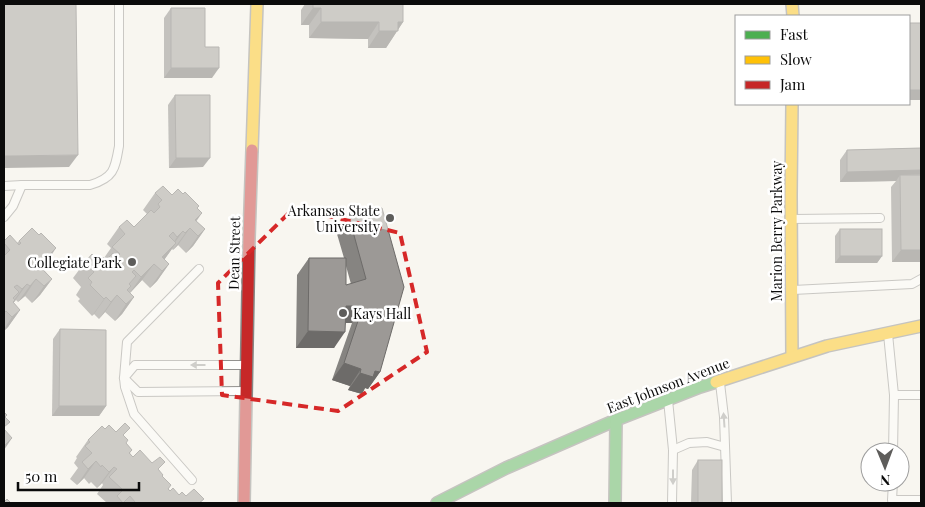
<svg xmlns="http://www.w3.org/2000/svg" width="925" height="507" viewBox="0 0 925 507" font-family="'Playfair Display',serif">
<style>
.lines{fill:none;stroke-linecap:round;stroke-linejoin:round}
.lane-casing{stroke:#92918e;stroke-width:10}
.fast-casing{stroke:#888785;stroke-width:14}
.slow-casing{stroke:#888785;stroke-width:14}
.jam-casing{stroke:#888785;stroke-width:14}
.lane{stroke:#fefefd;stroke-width:8}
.fast{stroke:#4caf50;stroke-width:11}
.slow{stroke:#ffc107;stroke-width:11}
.jam{stroke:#c62828;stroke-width:11}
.wall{fill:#868481;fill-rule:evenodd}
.shaded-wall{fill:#6d6b69}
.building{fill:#9c9996;stroke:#6d6b69}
.oneway{fill:#9d9d9c}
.marked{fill:none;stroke:#d62828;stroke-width:4;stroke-dasharray:10 6;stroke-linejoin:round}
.poi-dot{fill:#5e5d5b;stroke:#fff;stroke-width:2}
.labels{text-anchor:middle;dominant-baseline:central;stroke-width:5;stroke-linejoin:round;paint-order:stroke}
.poi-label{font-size:14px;fill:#0b0b0b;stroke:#fff;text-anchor:end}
.street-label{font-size:14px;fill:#0b0b0b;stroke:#fff}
</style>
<rect width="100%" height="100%" fill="#f8f6f0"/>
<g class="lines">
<defs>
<g id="lane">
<path d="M4,186L22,185"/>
<path d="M4,217L13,206L22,185H90C114,178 115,169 119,146V4"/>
<path d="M793,219L880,218"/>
<path d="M793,290L912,284L921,279"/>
<path d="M888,334L894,395L893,452"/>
<path d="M720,383L724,417L727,503"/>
<path d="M245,391L138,392L124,378L135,365H245"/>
<path d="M894,395H921"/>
<path d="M668,400L673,450L672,503"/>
<path d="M673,450L689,443L707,442L725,447"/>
<path d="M192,480L134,414L125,387L124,378L127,342L199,269"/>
<path d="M893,482L892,500H921"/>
</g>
<g id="fast">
<path d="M437,503L506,468L616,420L700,387L716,382"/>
<path d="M615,503L616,420"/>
</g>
<g id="slow">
<path d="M792,4L793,16"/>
<path d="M792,104L791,195L792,357"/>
<path d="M252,150L257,4"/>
<path d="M716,382L827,346L921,326"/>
</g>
<path id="jam" d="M244,503L249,238L252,150"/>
</defs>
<use href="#lane" class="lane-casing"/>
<use href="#fast" class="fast-casing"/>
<use href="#slow" class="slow-casing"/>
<use href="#jam" class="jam-casing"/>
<use href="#lane" class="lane"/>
<use href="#fast" class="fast"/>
<use href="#slow" class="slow"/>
<use href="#jam" class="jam"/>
</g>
<g class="wall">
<path d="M305,4H403V22L386,48H368V39L309,38V25H301V10Z"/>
<path d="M171,8L205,47L212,78H164V18Z"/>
<path d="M175,95L203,167L169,168L168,105Z"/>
<path d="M921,148V262H892L891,187L896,181L840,182V160L847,150Z"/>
<path d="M155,193L172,195L197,209L196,221L205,229L193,246L186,253L178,245L173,250L172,249L164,260L169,264L157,281L150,288L142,280L130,293L134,297L122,314L115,321L105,312L99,319L94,314L92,316L78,301L80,299L76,295L81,287L73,278L85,262H99L104,258L111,248L107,244L119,227H134L147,214L143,210Z"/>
<path d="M382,208L380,372L368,389L365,388L362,394L348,390L350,386L332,380L352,323H346L334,348H296L297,275L309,258H344L337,234L349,217ZM346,266L351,284L346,285Z"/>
<path d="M840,229L882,256L877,263H835V236Z"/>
<path d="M4,241L17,243L19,241L48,260L44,270L52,279L40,295L32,303L25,296L18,302L16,300L13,303L20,310L8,327L4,331Z"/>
<path d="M60,329L106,406L99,416H52L53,339Z"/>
<path d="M105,429L116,432L124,436L126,443L132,450L130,453L133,457L159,470L170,491L179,495L204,499L200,503H107L97,494L103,485L102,483L97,488L91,482L89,484L84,478L77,485L70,479L78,468L74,463L77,458L76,457L88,440Z"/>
<path d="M698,460L722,503H691L692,470Z"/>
</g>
<g class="shaded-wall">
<path d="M313,8H321L309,25H301Z"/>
<path d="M321,22H379L368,39L309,38Z"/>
<path d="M398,22H403L386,48H368L379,31Z"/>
<path d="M171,68H219L212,78H164Z"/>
<rect x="909" y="90" width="12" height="10"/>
<path d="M78,155L69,167L4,168V156Z"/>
<path d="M176,158H210L203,167L169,168Z"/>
<path d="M921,170V174L900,175L896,181L840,182L847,172Z"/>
<path d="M202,213L191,229L190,228L178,245L173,250L195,220Z"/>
<path d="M205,229L193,246L186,253L198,236Z"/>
<path d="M183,231L171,248L166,254L177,237Z"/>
<path d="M176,243L164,260L162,257Z"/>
<path d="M56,248L45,265L46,258Z"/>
<path d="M901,250H921V262H892Z"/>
<path d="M840,256H882L877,263H835Z"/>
<path d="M50,262L38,279H36L25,296L18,302L42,269Z"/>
<path d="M154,264L142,280L129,294L141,277Z"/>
<path d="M169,264L157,281L150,288L162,271Z"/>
<path d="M52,279L40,295L32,303L44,286Z"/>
<path d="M27,284L7,312L10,306L22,289Z"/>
<path d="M117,295L105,312L99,319L111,302Z"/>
<path d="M106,297L94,314L92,316L104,299Z"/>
<path d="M134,297L122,314L115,321L126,304Z"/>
<path d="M346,306H363L352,323H334Z"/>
<path d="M20,310L8,327L4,331V329L12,317Z"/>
<path d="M308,331L345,332L334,348H296Z"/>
<path d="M344,363L361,369L350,386L332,380Z"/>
<path d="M375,371L380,372L368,389L365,388L362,394L348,390L360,373Z"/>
<path d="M59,406H106L99,416H52Z"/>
<path d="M12,438L4,450V446Z"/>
<path d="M96,461L84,478L77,485L88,469Z"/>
<path d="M114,467L102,483L97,488L109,472Z"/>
</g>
<g class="building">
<path d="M4,4H76L78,155L4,156Z"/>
<path d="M313,4H403V22H398V31H379V22H321V8H313Z"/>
<path d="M171,8H205V47H219V68H171Z"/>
<rect x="909" y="23" width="12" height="67"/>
<path d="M175,95H210V158H176Z"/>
<path d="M921,148V170L847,172V150Z"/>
<path d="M900,175H921V250H901Z"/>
<path d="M163,186L172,195L178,189L183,194L185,192L199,206L197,208L202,213L195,220L205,229L198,236L190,228L185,233L183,231L177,237L173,232L169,236L176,243L162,257L169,264L162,271L154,264L141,277L134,270L132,272L136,276L129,284L131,286L127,290L134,297L126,304L117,295L111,302L106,297L104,299L90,285L92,282L88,278L94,272L85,262L92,254L99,262L103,257L106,260L113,253L117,257L120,254L112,247L125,234L119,227L127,220L134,227L151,210L154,213L160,207L158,204L162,200L155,193Z"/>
<path d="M382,208L404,287L380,372L375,371L373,377L360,373L361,369L344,363L363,306H346L345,332L308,331L309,258H346V285L366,279L349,217Z"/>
<path d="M32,228L39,235L41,233L56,248L46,258L50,262L42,269L52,279L44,286L36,279L30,286L27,284L22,289L17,285L14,287L19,292L13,298L15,300L13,302L20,310L12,317L6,311L4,313V256L10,250L4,243V241L10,235L19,245L21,243L19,241Z"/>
<rect x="840" y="229" width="42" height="27"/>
<path d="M60,329L106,330V406H59Z"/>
<path d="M4,412L7,415L5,417L10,422L4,427Z"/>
<path d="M125,423L130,428L123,435L128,440L126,443L132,450L129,453L133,457L140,450L152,463L160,457L165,462L158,469L163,475L162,476L171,485L168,489L170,491L173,488L179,495L182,492L186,496L194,489L204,499L199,503H134L135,502L130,496L123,503L117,496L123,490L109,477L117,469L114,467L109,472L102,465L101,467L96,461L88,469L82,462L92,453L85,446L90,442L88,440L102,426L105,429L109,425L116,432Z"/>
<path d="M4,429L12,438L5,445L4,444Z"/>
<rect x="698" y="460" width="24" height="43"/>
<path d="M7,499L11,503H4V500L5,501Z"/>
</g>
<defs><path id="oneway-solid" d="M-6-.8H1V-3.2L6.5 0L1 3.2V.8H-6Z" transform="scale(1.25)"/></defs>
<g class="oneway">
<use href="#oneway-solid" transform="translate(198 365) rotate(180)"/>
<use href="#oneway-solid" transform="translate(724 420) rotate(-94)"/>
<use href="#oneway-solid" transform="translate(673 477) rotate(90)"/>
</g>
<path d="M0 0H925V507H0ZM294,208L400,233L427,352L338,411L222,395L218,283Z" fill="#f8f6f0" fill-opacity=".55" fill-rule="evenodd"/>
<path class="marked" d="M294,208L400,233L427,352L338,411L222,395L218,283Z"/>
<g class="poi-dot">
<circle cx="390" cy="218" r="5"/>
<circle cx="132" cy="262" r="5"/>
<circle cx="343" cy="313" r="5"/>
</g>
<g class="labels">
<g class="poi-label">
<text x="380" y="210">Arkansas State<tspan x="380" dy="16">University</tspan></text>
<text x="122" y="262">Collegiate Park</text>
<text x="353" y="313" text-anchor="start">Kays Hall</text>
</g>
<g class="street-label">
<text transform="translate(776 231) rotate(-90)">Marion Berry Parkway</text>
<text transform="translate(234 253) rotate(-89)">Dean Street</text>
<text transform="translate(668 385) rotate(-21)">East Johnson Avenue</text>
</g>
</g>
<rect width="925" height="507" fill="none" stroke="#0b0b0b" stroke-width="10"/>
<rect x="735" y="15" width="175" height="90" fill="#ffffff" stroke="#9d9d9d"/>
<rect x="745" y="31" width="25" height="8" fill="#4caf50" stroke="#9d9d9d"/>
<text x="780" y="40" font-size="15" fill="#0b0b0b">Fast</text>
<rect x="745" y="56" width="25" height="8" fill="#ffc107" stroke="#9d9d9d"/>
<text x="780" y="65" font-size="15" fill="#0b0b0b">Slow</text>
<rect x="745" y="81" width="25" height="8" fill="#c62828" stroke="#9d9d9d"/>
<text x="780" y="90" font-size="15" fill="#0b0b0b">Jam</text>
<g transform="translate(885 467) rotate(179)"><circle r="24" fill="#ffffff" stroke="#9d9d9d"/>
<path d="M0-4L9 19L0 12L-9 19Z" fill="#5e5d5b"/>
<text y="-8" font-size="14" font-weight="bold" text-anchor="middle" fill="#0b0b0b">N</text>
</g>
<path d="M18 482v8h121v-8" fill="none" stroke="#0b0b0b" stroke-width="2.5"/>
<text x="25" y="482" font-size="15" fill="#0b0b0b" stroke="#ffffff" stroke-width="4" paint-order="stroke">50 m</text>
</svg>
